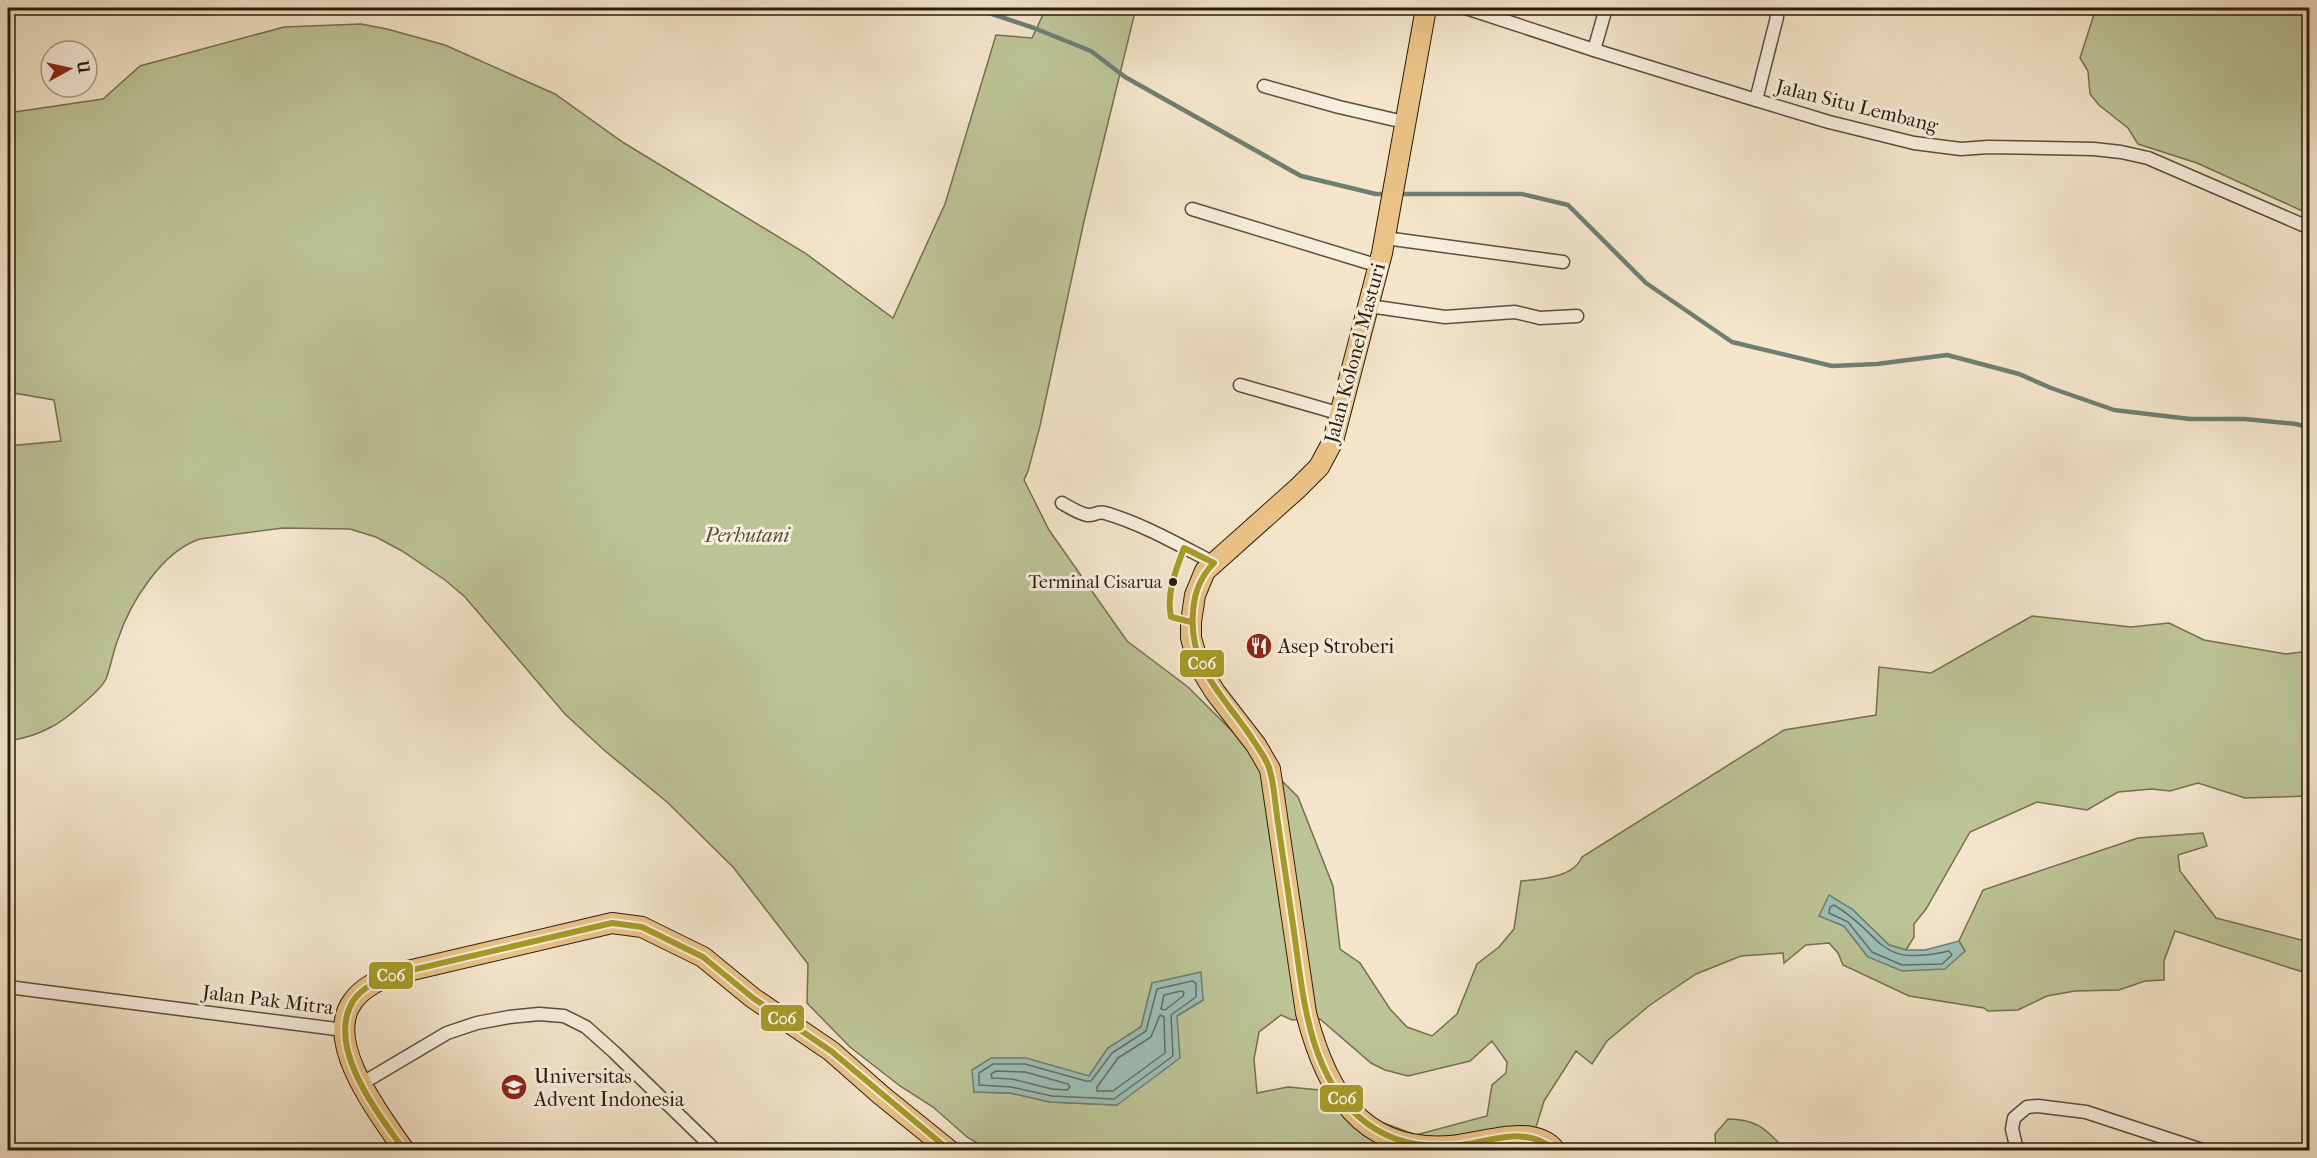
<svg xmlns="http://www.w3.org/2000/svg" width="2317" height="1158" viewBox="0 0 2317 1158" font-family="'IM FELL French Canon',serif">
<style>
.green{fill:#bcc497;stroke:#737051;stroke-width:1.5;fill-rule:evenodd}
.water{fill:#9cbfb8;stroke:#6e7e73;stroke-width:1.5}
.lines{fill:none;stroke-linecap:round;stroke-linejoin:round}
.shore{stroke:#636e62;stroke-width:1.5}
.stream{stroke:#6e7e73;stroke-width:4.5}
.minor-casing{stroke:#5c4f3b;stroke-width:15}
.primary-casing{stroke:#2a1d0b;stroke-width:22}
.minor{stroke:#f8eedd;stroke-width:12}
.primary{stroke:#eac286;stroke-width:20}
.bus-1-casing{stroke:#f8eedd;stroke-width:10}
.bus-1{stroke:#a59a26;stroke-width:6}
.bus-dot{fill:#2a1d0b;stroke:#f8eedd;stroke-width:2}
.labels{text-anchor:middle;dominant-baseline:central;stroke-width:6;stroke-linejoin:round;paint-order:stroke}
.bus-label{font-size:18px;fill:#2a1d0b;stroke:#f8eedd;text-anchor:end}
.street-label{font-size:20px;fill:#2a1d0b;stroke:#f8eedd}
.park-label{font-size:20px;font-style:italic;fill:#564f35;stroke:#f8eedd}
.poi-label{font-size:20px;fill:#2a1d0b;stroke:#f8eedd;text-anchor:start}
.line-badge{stroke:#f8eedd;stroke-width:2}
.badge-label{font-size:16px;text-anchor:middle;font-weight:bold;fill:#fff}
</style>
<rect width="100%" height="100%" fill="#f4e5cb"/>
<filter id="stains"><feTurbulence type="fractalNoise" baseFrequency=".00333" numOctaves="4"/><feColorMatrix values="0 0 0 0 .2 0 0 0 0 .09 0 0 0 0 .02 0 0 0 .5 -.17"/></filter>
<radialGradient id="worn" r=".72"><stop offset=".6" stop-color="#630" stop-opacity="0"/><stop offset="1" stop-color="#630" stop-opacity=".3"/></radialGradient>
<g class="green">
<path d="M1046,8H1136L1084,221L1040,426L1028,471L1024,480L1049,530L1127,641L1188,687L1298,797L1333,886L1340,949L1360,963L1390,1009L1407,1027L1432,1036L1457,1014L1477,964L1499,947L1514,929L1521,881C1541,879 1573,878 1582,857L1784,730L1876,715L1879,667L1931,673L2032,616L2131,627L2169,623L2204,640L2286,654L2309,651V796L2245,798L2198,783L2170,791L2152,789L2118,792L2087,810L2037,802L1970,832L1926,909L1914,924V937L1906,950L1889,945L1852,909L1820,916L1844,926L1868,957L1965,951L1959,941L1983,890L2138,838L2203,833L2207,846L2178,855L2180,871L2216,918L2309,942V974L2175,931L2164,961V980L2145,981L2119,990L2075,991L2047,996L2018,1010L1988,1011L1984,1008L1909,996L1843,965L1838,953L1829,943L1806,945L1784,963L1783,953L1741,956L1696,974L1650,1005L1607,1041L1592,1064L1576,1051L1544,1101L1530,1147L1531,1150H989L967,1137L933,1107L900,1086L850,1047L807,1003L808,964L733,867L667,802L604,750L565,714L465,597L445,580L402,551L376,537L350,529L283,528L200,539C162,551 130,603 118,639C113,652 111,666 106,679C101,690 63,722 51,727C39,734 21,739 8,741V446L61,441L54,400L8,392V113L103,99L140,66L284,27L361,24L387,29L445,45L555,94L624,143L805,253L893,318L945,204L996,35L1032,38ZM1152,983L1203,1000L1177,1016L1117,1105L1050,1102L1010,1093L974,1092L1089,1076L1108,1048L1141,1027ZM1281,1015L1292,1020L1320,1019L1371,1063L1385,1070L1408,1076L1470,1061L1492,1041L1507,1062L1506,1073L1492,1085L1487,1116L1416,1135L1338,1106L1320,1090L1288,1087L1257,1093L1254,1059L1259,1032Z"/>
<path d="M2096,8H2309V214L2197,163L2138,144L2128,128L2099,105L2090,94L2088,71L2080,58Z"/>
<path d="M1728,1119C1758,1119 1766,1130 1786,1150H1716L1715,1134Z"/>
</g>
<g class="water">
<path d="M1829,895L1852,909L1889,945L1906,950H1925L1959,941L1965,951L1945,969L1902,971L1868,957L1844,926L1819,916Z"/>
<path d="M1201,972L1203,1000L1177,1016L1180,1058L1117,1105L1050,1102L1010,1093L974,1092L972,1070L991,1058H1026L1089,1076L1108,1048L1141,1027L1152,983Z"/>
</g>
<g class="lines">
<g class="shore">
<path d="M1834,905C1886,936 1875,968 1949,951L1952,955L1942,964L1902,965L1872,952L1848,922L1829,913L1830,907Z"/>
<path d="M1192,981L1196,983V997L1171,1015L1173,1056L1114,1099L1052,1096L1011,1087L979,1085V1073L993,1064H1025L1086,1081H1091L1112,1053L1146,1031L1157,989Z"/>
<path d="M1181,991L1184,992L1183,996L1165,1010L1161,1009L1164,995Z"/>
<path d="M1160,1015L1164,1017L1165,1053L1113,1091H1097V1087L1118,1058L1151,1037Z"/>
<path d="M996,1071L1025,1072L1068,1084L1070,1087L1067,1090L1052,1089L1012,1079L992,1078L991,1074Z"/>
</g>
<g class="stream">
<path d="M974,8L1034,28L1091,51L1125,77L1301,176L1376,194H1388"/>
<path d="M1397,194H1522L1568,205L1646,283L1732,342L1832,366L1877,364L1947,355L2019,374L2051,388L2114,410L2190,419H2245L2296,424L2310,428"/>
</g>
<defs>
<g id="minor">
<path d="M1466,8L1594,50L1756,100L1829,122L1914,143L1961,149L1988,147L2094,149L2121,152L2148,158L2310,228"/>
<path d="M1594,50L1606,8"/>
<path d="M1264,86L1339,107L1404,122"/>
<path d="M1756,100L1777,17L1774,8"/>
<path d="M1192,209L1379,266"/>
<path d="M1385,238L1563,262"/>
<path d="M1369,306L1445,317L1515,312L1540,318L1577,316"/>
<path d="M1240,385L1341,414"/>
<path d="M1062,503C1069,507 1078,513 1087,515C1094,516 1097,511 1105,513C1143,524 1179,545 1214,563"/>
<path d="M8,987L344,1030"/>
<path d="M361,1084L447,1033L477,1023L509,1017L539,1014L564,1016L586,1027L614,1052L715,1150"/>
<path d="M2017,1150L2012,1129L2014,1118L2027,1107L2038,1106L2086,1112L2202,1150"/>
</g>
<g id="primary">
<path d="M1426,8L1382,253L1333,441L1319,467L1298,488L1205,571L1195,595L1191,622V638L1199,666L1215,692L1256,745L1270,769L1306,1013C1326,1090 1360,1153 1451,1146C1479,1144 1533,1122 1555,1150"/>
<path d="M404,1150C381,1116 322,1042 353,1001C363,987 379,980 395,974L612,923L642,927L703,957L753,998L831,1051L881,1095L949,1150"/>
</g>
</defs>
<use href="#minor" class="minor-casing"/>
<use href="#primary" class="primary-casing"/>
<use href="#minor" class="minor"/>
<use href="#primary" class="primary"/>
<defs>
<g id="bus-1">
<path d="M1191,622L1171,617C1166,593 1176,570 1184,548L1214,563C1201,576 1194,593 1193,612C1188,670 1227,698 1255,743C1260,751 1268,761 1270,771C1274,785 1275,801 1277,816C1283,855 1288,893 1294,932C1303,994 1308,1072 1359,1117C1385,1140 1416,1148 1451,1146C1487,1144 1524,1123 1555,1150"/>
<path d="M404,1150C378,1113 325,1047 353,1001C362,987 380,980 395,974L612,923L642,927L703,957L753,998L831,1051L949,1150"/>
</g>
</defs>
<use href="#bus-1" class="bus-1-casing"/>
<use href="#bus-1" class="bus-1"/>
</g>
<defs>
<symbol id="restaurant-disc" viewBox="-11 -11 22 22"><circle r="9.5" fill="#8f2418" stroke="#f8eedd"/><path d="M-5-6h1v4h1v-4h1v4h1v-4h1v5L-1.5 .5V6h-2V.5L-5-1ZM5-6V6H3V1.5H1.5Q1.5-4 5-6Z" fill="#fff"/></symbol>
<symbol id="university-disc" viewBox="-11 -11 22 22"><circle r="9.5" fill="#8f2418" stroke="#f8eedd"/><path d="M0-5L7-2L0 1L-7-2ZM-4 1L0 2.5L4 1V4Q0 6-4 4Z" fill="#fff"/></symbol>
</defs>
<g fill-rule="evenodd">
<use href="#restaurant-disc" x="1244" y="631" width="30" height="30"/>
<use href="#university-disc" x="499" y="1072" width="30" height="30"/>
</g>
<circle class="bus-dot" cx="1173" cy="582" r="5"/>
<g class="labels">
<g class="bus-label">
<text x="1162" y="582">Terminal Cisarua</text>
</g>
<g class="street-label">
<text transform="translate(1857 106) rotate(14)">Jalan Situ Lembang</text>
<text transform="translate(1355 353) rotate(-75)">Jalan Kolonel Masturi</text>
<text transform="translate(268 1000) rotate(7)">Jalan Pak Mitra</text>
</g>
<g class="park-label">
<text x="747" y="535">Perhutani</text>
</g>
<g class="poi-label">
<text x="1278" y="646">Asep Stroberi</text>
<text x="534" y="1076">Universitas<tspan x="534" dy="23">Advent Indonesia</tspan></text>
</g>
</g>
<g class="line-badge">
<rect x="1179" y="649" width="46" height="29" rx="6" fill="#a59a26"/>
<rect x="368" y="961" width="46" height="29" rx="6" fill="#a59a26"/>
<rect x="760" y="1004" width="45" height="28" rx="6" fill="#a59a26"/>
<rect x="1319" y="1084" width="45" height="29" rx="6" fill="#a59a26"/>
</g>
<g class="badge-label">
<text x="1202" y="669">C06</text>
<text x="391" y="981">C06</text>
<text x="782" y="1024">C06</text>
<text x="1342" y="1104">C06</text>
</g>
<rect width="2317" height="1158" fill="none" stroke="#f4e5cb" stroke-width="30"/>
<rect x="9" y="9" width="2299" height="1140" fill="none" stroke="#2a1d0b" stroke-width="3"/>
<rect x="15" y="15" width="2287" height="1128" fill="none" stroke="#2a1d0b" stroke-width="1.5"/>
<g transform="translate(69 69) rotate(82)"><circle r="28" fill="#f8eedd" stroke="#a69a89" stroke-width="1.5"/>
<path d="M0-4.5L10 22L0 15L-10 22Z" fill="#8f2418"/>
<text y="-9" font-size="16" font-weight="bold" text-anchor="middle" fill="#2a1d0b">U</text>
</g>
<rect width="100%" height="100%" filter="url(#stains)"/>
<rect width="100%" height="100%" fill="url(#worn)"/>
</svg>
